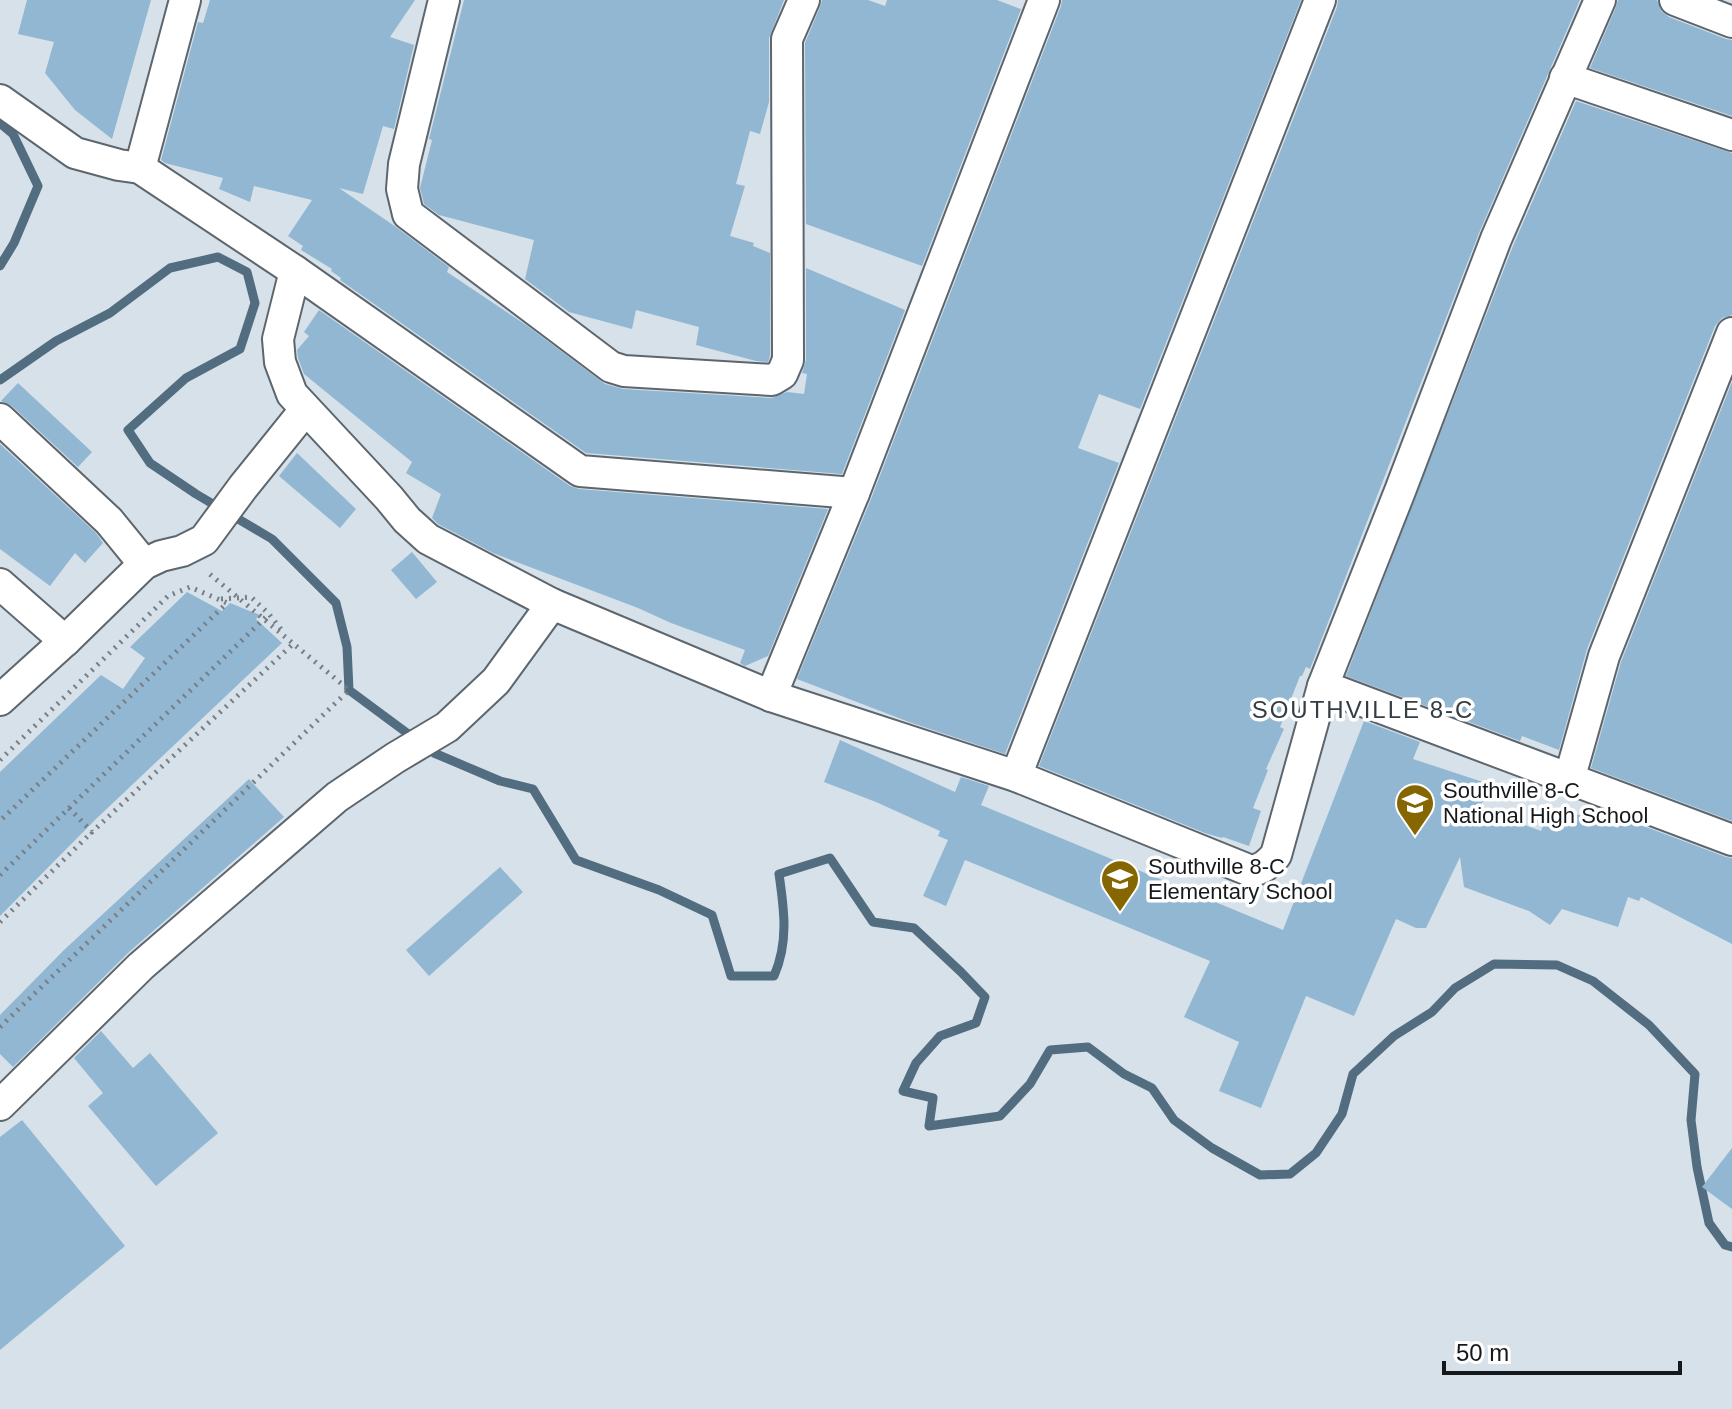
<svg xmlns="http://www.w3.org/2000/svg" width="1732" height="1409" viewBox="0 0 1732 1409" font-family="Arial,sans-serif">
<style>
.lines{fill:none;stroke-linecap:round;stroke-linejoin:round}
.stream{stroke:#526c80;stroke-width:9}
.building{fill:#91b7d2}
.street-casing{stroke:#5d666d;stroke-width:34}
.path{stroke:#787e84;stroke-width:5;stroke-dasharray:2 6;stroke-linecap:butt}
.street{stroke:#fff;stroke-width:30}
.labels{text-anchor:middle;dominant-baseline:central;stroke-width:7;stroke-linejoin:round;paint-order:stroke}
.poi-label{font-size:22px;fill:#16191c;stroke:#fff;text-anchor:start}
.neighbourhood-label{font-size:24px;letter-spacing:2px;fill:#343d43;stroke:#fff}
</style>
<rect width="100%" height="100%" fill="#d7e1e9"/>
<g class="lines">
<g class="stream">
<path d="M0,123L13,134L38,186L14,243L0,266"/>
<path d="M0,380L56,341L110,313L170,268L218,257L247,272L255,303L240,349L186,378L128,430L150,463L196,494L272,539L336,603L347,647L349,690L434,753L500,781L533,789L576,860L659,890L712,915L731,976H774C789,942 784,909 779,874L830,858L873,922L914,928L961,972L985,997L976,1023L940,1036L916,1063L903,1091L933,1098L929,1126L1000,1116L1030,1084L1050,1050L1088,1047L1124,1074L1152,1088L1174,1120L1212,1148L1260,1175L1290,1174L1316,1153L1342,1114L1353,1074L1394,1036L1432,1012L1455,988L1494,964L1557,965L1593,981L1649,1025L1695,1074L1691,1120L1697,1167L1709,1223L1725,1245L1732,1247"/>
</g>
</g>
<g class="building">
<path d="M27,0H151L112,139L75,110L45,73L54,42L18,34Z"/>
<path d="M210,0H415L390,37L414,45L394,129L383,126L363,194L339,188L396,227L449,267L447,272L526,325L605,384L623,389L771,398L787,392L804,394L807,374L802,373L806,360V268L905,310L842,474L586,453L340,280L341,278L331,271L332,269L301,250L303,246L288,236L312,200L254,186L250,202L219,189L223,178L165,163L161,160L198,22L203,23Z"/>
<path d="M464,0H784L769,38V102L760,134L750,131L736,184L745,186L730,236L754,243L753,246L770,253V356L768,362L756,361L696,345L699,327L636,310L632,329L569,312L525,279L534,240L439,215L424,204L420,188L432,140L429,139Z"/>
<path d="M822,0H868L885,6L887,0H997L1021,9L922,266L806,224L805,43L820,7Z"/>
<path d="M1062,0H1301L1140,409L1099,394L1078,448L1119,463L1005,754L909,722L797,679L871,499L1061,6Z"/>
<path d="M1338,0H1580L1479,233L1310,669L1306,667L1302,676H1300L1280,727L1284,729L1266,769L1268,770L1253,808L1261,811L1249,846L1223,837L1222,838L1205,833L1039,766L1337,7Z"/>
<path d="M1618,0H1657L1661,11L1669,17L1726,39L1732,40V116L1590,68L1616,7Z"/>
<path d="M1576,101L1732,153V315L1722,318L1715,326L1587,649L1559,750L1522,736L1520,741L1346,676L1513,246Z"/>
<path d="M319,310L570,486L579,489L828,509L768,656L745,666L740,663L745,650L671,623L638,608L493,553L438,524L432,518L441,494L406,473L412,462L304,374L298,358L297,350L309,336L304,332Z"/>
<path d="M1732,382V821L1591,768L1621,662Z"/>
<path d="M18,383L92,452L78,467L12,406L1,401Z"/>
<path d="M0,444L96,533L103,543L85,563L75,553L50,586L0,549Z"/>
<path d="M297,453L356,509L340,528L279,476Z"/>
<path d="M412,552L437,582L416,599L391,570Z"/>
<path d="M187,592L222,611L230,603L260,615L256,619L282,643L96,819L0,916V772L101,675L123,689L145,658L130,647Z"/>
<path d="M1364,721L1420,742L1413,759L1489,784L1480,809L1541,831L1548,812L1559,815L1561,809L1618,828L1622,818L1726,857L1732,858V944L1641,897L1639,901L1628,897L1618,927L1562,909L1550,925L1529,911L1464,887L1460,857L1426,928H1416L1396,919L1354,1016L1306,996L1261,1108L1219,1091L1239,1042L1184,1017L1210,961L965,860L946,906L923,896L948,840L938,836L940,831L876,802L824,782L840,740L955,792L961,777L989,786L981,805L1283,930Z"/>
<path d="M249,779L284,817L129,952L13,1067L0,1054V1015L64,950Z"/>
<path d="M500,867L523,892L429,976L406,950Z"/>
<path d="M101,1031L133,1068L150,1053L218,1133L156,1186L88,1106L103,1093L74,1058Z"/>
<path d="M22,1120L125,1246L0,1350V1137Z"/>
<path d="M1732,1148V1209L1702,1187Z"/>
</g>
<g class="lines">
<defs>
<g id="street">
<path d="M444,0L404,164L402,189L408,214L611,367L624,371L772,380L782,374L788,360L787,39L804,0"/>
<path d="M1675,0L1732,22"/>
<path d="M1565,78L1732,135"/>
<path d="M0,100L75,153L119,165L140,168L295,271L580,471L854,493"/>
<path d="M140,168L185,0"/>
<path d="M295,271L278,339L280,362L292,394L389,498L407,520L428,539L552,604L771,696L1016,776L1251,871C1263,869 1268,864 1276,855L1323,686L1400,491L1496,239L1600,0"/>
<path d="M0,419L109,521L144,564"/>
<path d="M0,584L65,641"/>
<path d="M1323,686L1732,840"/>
<path d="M771,696L854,493L1044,0"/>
<path d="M0,700L65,641L144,564L161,556L182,551L204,540L243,487L305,410"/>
<path d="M1016,776L1320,0"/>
<path d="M1569,780L1604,656L1732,333"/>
<path d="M0,1105L141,966L337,797L395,758L447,727L496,681L552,604"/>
</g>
</defs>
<use href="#street" class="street-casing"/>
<g class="path">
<path d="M221,599L251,597L269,614"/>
<path d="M0,760L168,596L190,587L227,603L0,821"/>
<path d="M69,808L92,832L293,644"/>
<path d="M0,875L269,614L284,633"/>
<path d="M0,922L92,832"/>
<path d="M0,1027L349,690L206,571"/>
</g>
<use href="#street" class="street"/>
</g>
<defs>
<symbol id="school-pin" viewBox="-11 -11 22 30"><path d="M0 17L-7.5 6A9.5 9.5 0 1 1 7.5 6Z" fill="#866600" stroke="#fff"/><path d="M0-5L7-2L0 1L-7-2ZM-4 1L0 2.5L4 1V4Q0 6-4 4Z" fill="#fff"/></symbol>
</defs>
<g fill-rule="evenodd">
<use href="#school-pin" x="1393" y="781" width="44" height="60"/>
<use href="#school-pin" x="1098" y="857" width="44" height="60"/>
</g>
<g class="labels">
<g class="poi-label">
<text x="1443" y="790">Southville 8-C<tspan x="1443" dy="25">National High School</tspan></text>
<text x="1148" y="866">Southville 8-C<tspan x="1148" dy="25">Elementary School</tspan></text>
</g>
<g class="neighbourhood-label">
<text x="1363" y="709">SOUTHVILLE 8-C</text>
</g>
</g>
<path d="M1444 1361v12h236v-12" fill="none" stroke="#16191c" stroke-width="4"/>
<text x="1456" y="1361" font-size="24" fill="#16191c" stroke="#ffffff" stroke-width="6" paint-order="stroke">50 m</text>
</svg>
